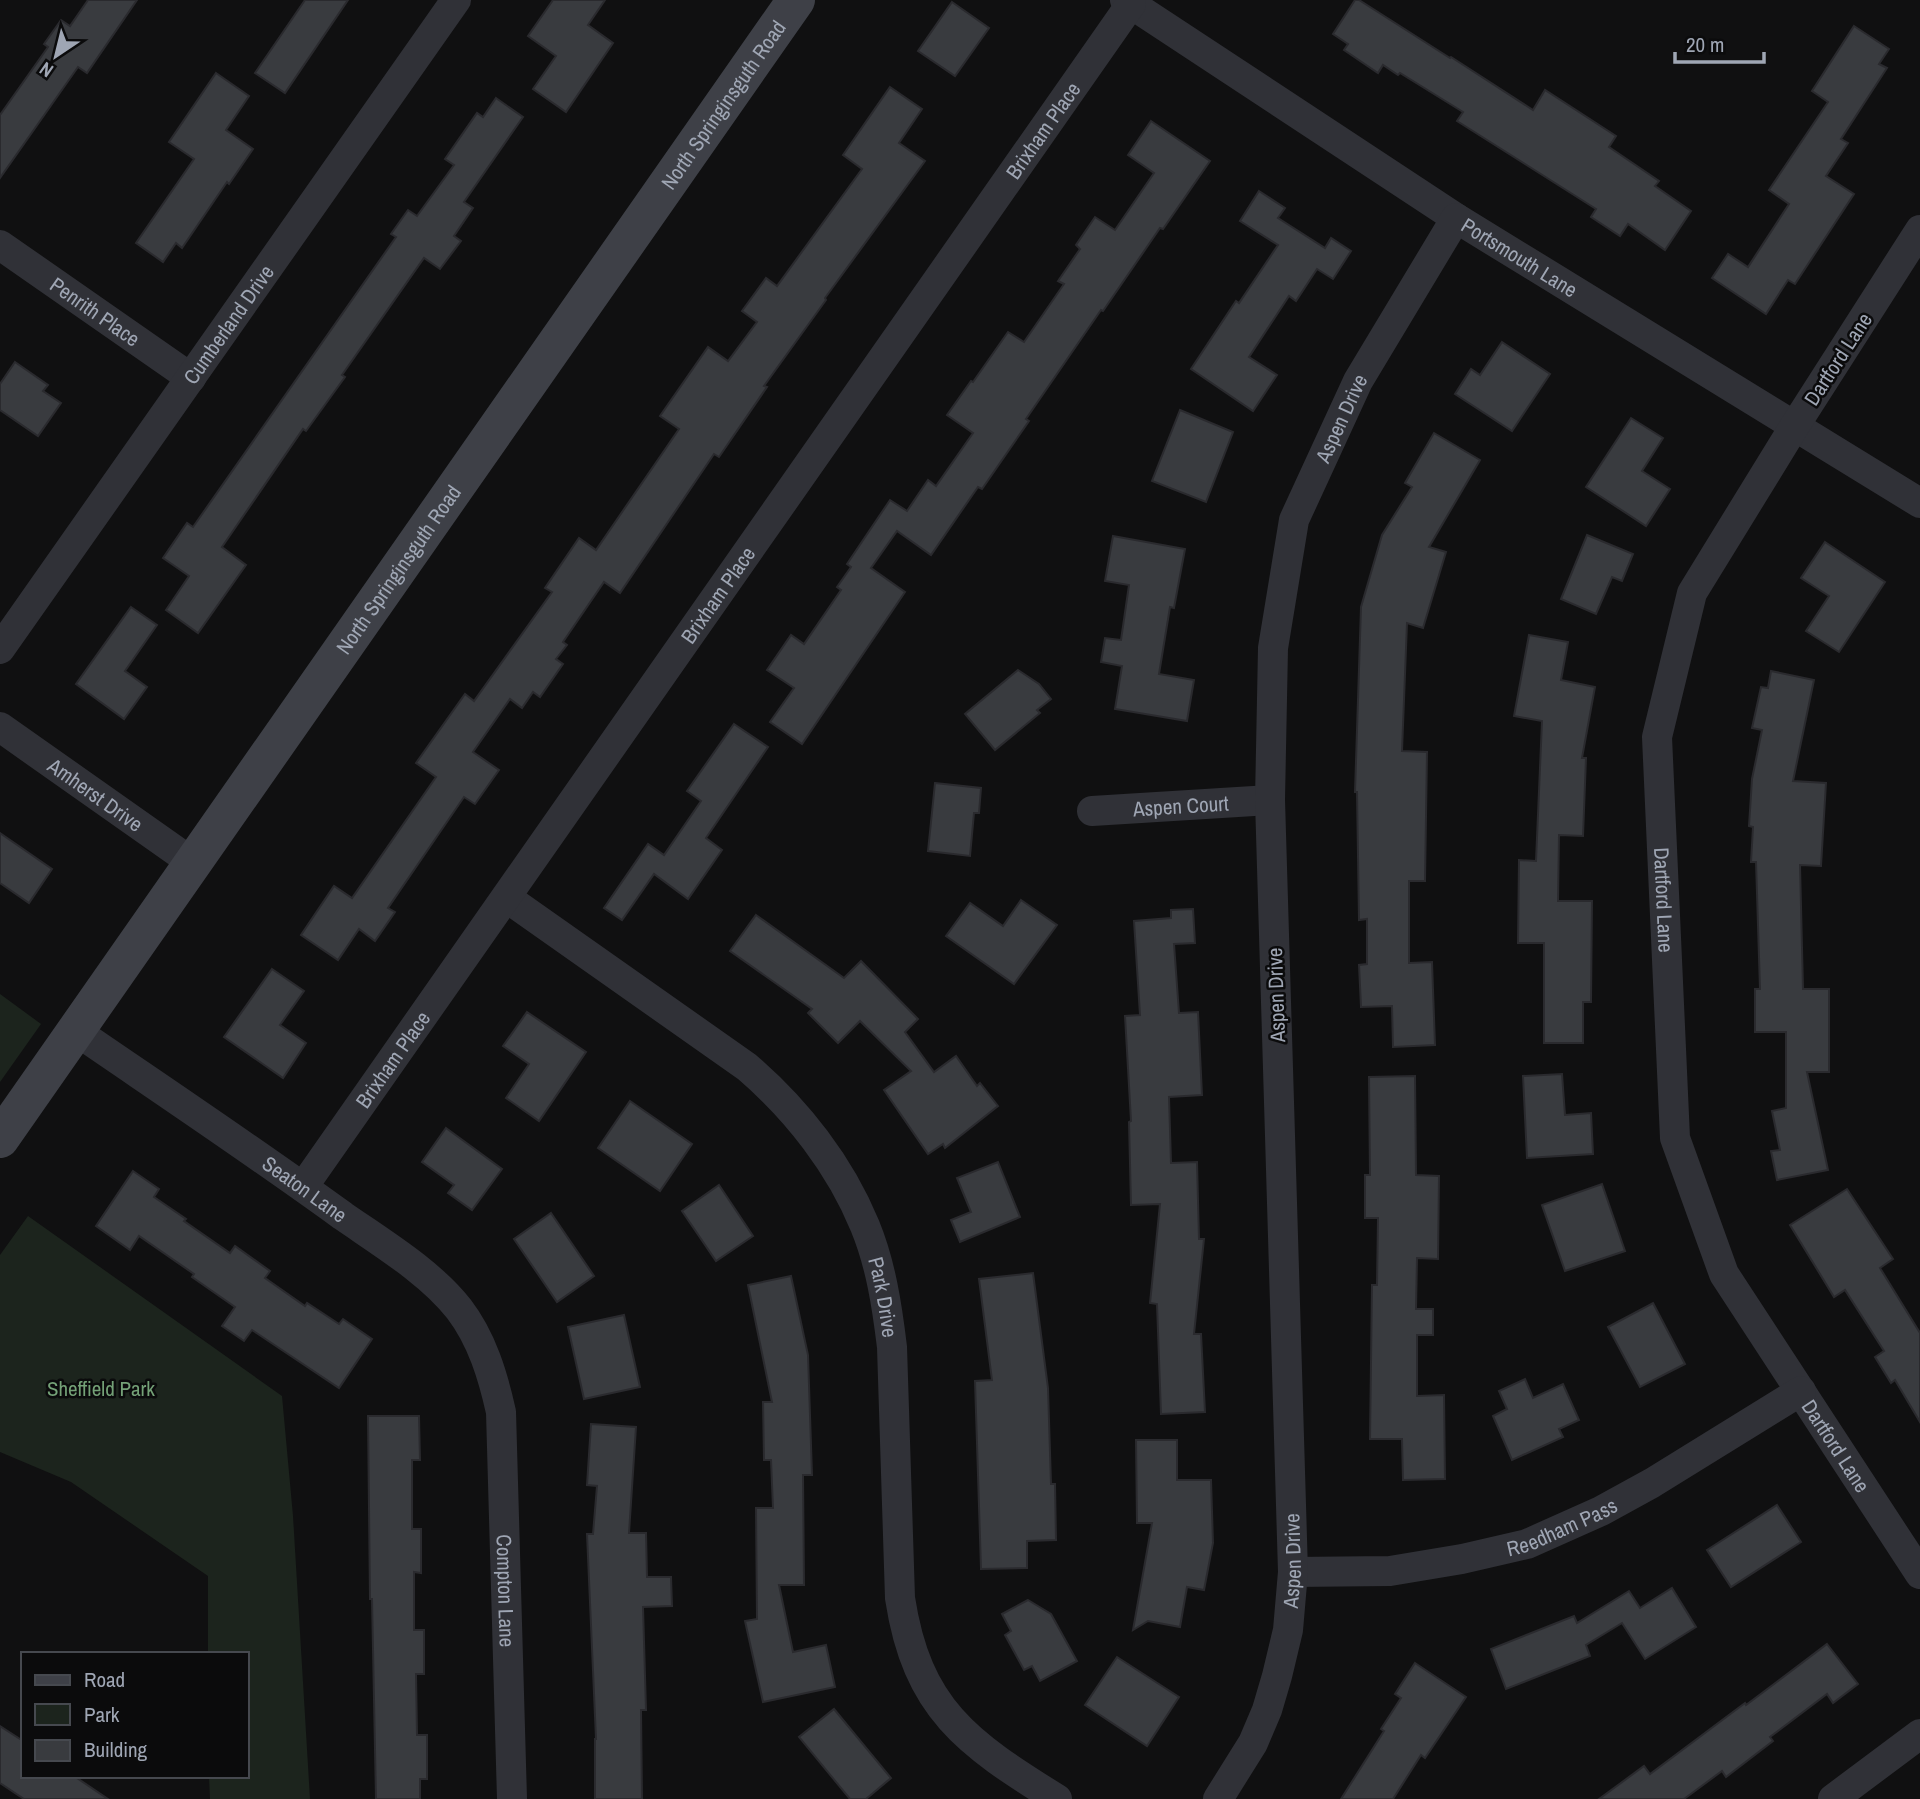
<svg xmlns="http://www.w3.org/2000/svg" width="1920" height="1799" viewBox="0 0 1920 1799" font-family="'Archivo Narrow',sans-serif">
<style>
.green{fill:#1c241d}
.building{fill:#393b3f;stroke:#2a2a2e;stroke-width:2}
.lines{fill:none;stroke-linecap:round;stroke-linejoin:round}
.street{stroke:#303137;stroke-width:30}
.secondary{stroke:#3e4047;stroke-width:38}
.labels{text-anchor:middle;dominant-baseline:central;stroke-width:5;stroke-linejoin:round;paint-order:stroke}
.street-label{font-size:21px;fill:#9fa6b4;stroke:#0b0b0c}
.park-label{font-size:21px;fill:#74a177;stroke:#0b0b0c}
</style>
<rect width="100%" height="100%" fill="#101011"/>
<g class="green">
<path d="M0,994L41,1024L0,1082Z"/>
<path d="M28,1216L282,1396L293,1516L310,1799H210L209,1776H247V1654H208V1576L71,1482L0,1452V1255Z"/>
</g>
<g class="building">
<path d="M88,0H137L87,73L78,67L0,178V115L48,47L44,44L61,20L70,26Z"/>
<path d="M305,0H348L285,93L255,73Z"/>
<path d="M553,0H605L588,25L613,43L566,112L533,89L556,56L528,36Z"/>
<path d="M1355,0H1359L1450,58L1451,57L1533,110L1545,90L1616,136L1609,147L1659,181L1655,186L1691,211L1665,250L1628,224L1620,236L1591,217L1596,209L1457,121L1463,112L1400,73L1398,75L1383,65L1378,73L1344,50L1348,44L1333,34Z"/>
<path d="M952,2L989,28L955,76L918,51Z"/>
<path d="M1854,26L1889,49L1879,64L1887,68L1841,139L1848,143L1826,176L1854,194L1795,284L1788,280L1766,314L1712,278L1728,254L1748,267L1789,204L1769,190L1828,102L1812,91Z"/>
<path d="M216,73L249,96L226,130L253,149L229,184L227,182L182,248L176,243L163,262L136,243L194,159L169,142Z"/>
<path d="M890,87L922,109L899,143L925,161L825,298L826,300L764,386L767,387L719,457L714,454L620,593L604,582L563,642L567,645L556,659L563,664L540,697L533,692L522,708L510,699L473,752L499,770L475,804L464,797L388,908L395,912L375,941L359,929L338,960L301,935L334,886L352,898L436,777L416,763L465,694L474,701L552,592L545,588L579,538L596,550L679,429L660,416L708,347L728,361L757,322L742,311L766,278L777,286L862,169L843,155Z"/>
<path d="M496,98L523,117L464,202L473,208L454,236L461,241L440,269L424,258L342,375L345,377L306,431L303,429L222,547L246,565L198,633L166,610L189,576L163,558L187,523L193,527L396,237L391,234L408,210L417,216L454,165L445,159L477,113L483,117Z"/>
<path d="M1151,121L1210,161L1163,229L1160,228L1103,311L1101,310L1026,419L1029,421L982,489L978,487L931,555L897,531L871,568L905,592L802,744L770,722L794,688L767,670L791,635L804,644L841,590L837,587L851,567L847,564L890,500L907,511L928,480L936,486L973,433L947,415L971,381L973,382L1008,332L1024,342L1064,284L1058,281L1080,249L1076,245L1095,217L1115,230L1154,173L1128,155Z"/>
<path d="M1259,191L1285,208L1278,218L1325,248L1331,238L1351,251L1333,279L1317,269L1296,301L1289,296L1249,357L1277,375L1253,411L1191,369L1236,301L1239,303L1278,245L1240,221Z"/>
<path d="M1502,342L1550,374L1512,431L1455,394L1471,369L1480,375Z"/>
<path d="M15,362L48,385L43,391L61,403L38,436L0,410V384Z"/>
<path d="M1180,410L1233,432L1206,502L1152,481Z"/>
<path d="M1631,418L1663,438L1642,471L1670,489L1646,526L1586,487Z"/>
<path d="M1434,433L1480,460L1429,547L1446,552L1423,628L1407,623L1402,751L1427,752L1425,881H1409V963L1432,962L1435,1045L1393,1047L1392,1006L1361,1007L1359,965L1367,964V919L1359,920L1357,792H1355L1361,607L1382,535L1412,487L1405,483Z"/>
<path d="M1587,535L1633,554L1622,581L1612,577L1596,614L1561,599Z"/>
<path d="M1113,536L1185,549L1174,608L1170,607L1159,674L1194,680L1187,721L1115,709L1122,666L1101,662L1105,638L1121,640L1129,585L1105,581Z"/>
<path d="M1825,542L1885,582L1839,652L1806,631L1829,596L1801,578Z"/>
<path d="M131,607L157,625L125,671L147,687L124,719L76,684Z"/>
<path d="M1529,635L1568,642L1561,680L1595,687L1582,758H1586L1583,836L1559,835L1558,901H1592L1591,1002H1583V1043H1544V943H1518L1519,860L1536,861L1542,721L1514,716Z"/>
<path d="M1018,670L1039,684L1051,699L1037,710L1040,713L995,750L965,714Z"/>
<path d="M1771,671L1814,680L1793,781L1826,783L1821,866L1800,865L1803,989H1829V1072H1807L1828,1170L1777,1180L1771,1151L1780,1150L1772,1111L1786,1108V1032H1755V989H1760L1756,862H1751L1753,827L1749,826L1752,779L1762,730L1752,728L1761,687L1768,688Z"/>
<path d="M734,724L768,747L706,838L722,850L688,899L654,874L622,920L604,908L648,844L664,855L701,801L687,791Z"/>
<path d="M935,783L981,788L979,813H974L970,856L928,851Z"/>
<path d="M0,833L52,869L29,903L0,883Z"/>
<path d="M1021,900L1057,925L1014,984L946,936L970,903L1003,926Z"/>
<path d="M1193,909L1195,943L1174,944L1179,1013L1198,1012L1202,1095L1169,1097L1171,1163L1197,1162L1199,1239H1204L1194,1334H1201L1205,1412L1161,1414L1157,1304L1150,1303L1160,1204L1131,1205L1129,1122L1131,1121L1125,1016L1140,1015L1134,921L1171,918V910Z"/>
<path d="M756,915L844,978L861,961L918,1019L905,1032L934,1072L956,1056L977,1086L980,1083L998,1106L945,1148L943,1144L928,1154L884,1090L911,1071L860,1021L838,1043L808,1013L812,1009L730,951Z"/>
<path d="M272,969L304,991L280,1025L306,1043L283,1078L224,1037Z"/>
<path d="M527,1012L586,1052L539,1121L506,1098L529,1064L503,1046Z"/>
<path d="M1562,1074L1565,1115L1591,1113L1593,1154L1527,1158L1523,1076Z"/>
<path d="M1415,1076L1416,1175L1439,1176L1438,1259L1417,1258L1416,1309H1433V1335H1417V1396L1444,1395L1445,1479L1403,1480L1402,1439H1370L1372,1285H1377L1378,1218H1365V1175H1370L1369,1077Z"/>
<path d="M630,1101L692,1144L660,1191L598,1148Z"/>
<path d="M446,1128L502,1169L472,1210L448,1193L454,1185L422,1162Z"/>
<path d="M998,1162L1020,1217L960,1242L951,1220L971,1212L957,1178Z"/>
<path d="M133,1171L159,1189L154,1197L186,1219L184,1221L230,1253L235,1246L270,1271L265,1278L305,1306L307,1303L339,1324L343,1319L372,1339L339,1388L252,1330L244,1341L222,1326L235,1307L192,1277L194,1274L139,1236L130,1250L96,1226Z"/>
<path d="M1602,1184L1625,1251L1565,1271L1542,1205Z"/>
<path d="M719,1185L753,1236L716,1261L682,1211Z"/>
<path d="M1847,1189L1893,1259L1880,1268L1920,1333V1422L1895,1380L1891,1383L1875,1357L1884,1351L1845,1290L1834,1297L1790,1225Z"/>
<path d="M551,1213L594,1276L557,1302L514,1239Z"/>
<path d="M1033,1273L1048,1388L1051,1484H1055L1056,1540L1027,1541V1568L981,1569L975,1381L992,1380L979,1279Z"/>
<path d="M791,1276L808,1355L812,1475H803L804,1585H779L793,1652L826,1645L835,1687L763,1702L745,1621L757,1619L756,1508H773L771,1460H764L763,1402H772L748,1285Z"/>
<path d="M1653,1303L1685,1364L1640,1387L1608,1327Z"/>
<path d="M624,1315L640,1387L584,1399L568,1327Z"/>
<path d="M1525,1379L1533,1398L1563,1384L1579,1420L1559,1429L1563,1437L1512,1460L1493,1416L1507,1409L1499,1391Z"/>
<path d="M368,1416H419L420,1460H412V1529H421V1573L414,1572V1630H424V1674H416L417,1735H427V1779H420V1799H376L372,1599H370Z"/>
<path d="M591,1424L636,1427L629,1533H646L647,1577H671L672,1606L643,1607L646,1710H641L642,1799H595V1739H596L587,1534H593L597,1486L587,1485Z"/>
<path d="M1136,1440H1177V1480H1211L1213,1543L1204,1590L1187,1587L1180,1627L1148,1621L1133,1630L1152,1523H1137Z"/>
<path d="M1777,1505L1801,1542L1731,1587L1707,1550Z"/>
<path d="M1672,1588L1696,1627L1645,1659L1622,1623L1586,1645L1590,1656L1506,1689L1491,1649L1574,1616L1577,1623L1629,1591L1640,1608Z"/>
<path d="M1028,1600L1051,1614L1077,1661L1040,1681L1032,1666L1024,1670L1005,1635L1011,1631L1002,1614Z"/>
<path d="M1827,1644L1858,1684L1833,1703L1827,1694L1770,1737L1773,1741L1726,1777L1722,1771L1684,1799H1599L1644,1766L1650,1774L1745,1703L1746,1705Z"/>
<path d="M1117,1657L1179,1697L1147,1746L1085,1705Z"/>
<path d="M1415,1663L1466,1697L1425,1758L1421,1755L1393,1799H1341L1384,1731L1381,1729L1401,1698L1395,1694Z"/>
<path d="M834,1709L891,1778L866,1799H850L799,1737Z"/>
<path d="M0,1726L23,1741V1776H74L108,1799H24L0,1783Z"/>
</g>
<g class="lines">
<g class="street">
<path id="s1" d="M1125,0L1456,218L1920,503"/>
<path id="s2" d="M1920,230L1794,427L1692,593L1657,737L1675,1138L1724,1274L1920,1574"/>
<path id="s3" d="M0,245L191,378"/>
<path id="s4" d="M0,649L456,0"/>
<path id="s5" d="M0,727L193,863"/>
<path id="s6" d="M1092,811L1270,800"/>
<path id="s7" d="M507,898L747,1067C797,1110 840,1165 865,1226C881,1265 887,1306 892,1347L900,1598C917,1709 967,1743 1057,1799"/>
<path id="s8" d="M76,1031C165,1092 255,1152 343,1216C382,1243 430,1272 459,1309C482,1339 493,1376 501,1412L512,1799"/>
<path id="s9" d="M303,1187L1131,4"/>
<path id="s10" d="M1293,1572L1390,1571L1462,1559L1527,1544L1601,1511L1652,1483L1801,1391"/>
<path id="s11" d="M1218,1799L1253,1743L1267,1710L1277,1676L1288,1630L1293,1572L1270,800L1273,648L1294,520L1358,381L1456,218"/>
<path d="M1833,1799L1920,1734"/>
</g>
<path class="secondary" id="s12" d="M0,1139L796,0"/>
</g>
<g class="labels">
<g class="street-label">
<text stroke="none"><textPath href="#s12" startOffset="1262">North Springinsguth Road</textPath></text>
<text stroke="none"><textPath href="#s9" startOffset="1290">Brixham Place</textPath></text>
<text stroke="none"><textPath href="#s1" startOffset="471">Portsmouth Lane</textPath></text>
<text stroke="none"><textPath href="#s3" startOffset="116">Penrith Place</textPath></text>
<text stroke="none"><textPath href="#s4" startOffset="397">Cumberland Drive</textPath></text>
<text transform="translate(1838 359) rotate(-57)">Dartford Lane</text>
<text stroke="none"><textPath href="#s11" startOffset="1409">Aspen Drive</textPath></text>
<text stroke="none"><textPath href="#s12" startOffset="695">North Springinsguth Road</textPath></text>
<text stroke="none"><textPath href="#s9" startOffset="723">Brixham Place</textPath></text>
<text stroke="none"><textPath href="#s5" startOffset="117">Amherst Drive</textPath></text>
<text stroke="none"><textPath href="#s6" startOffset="89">Aspen Court</textPath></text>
<text stroke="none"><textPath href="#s2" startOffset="740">Dartford Lane</textPath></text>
<text transform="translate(1276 995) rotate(-92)">Aspen Drive</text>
<text stroke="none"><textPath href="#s9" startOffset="156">Brixham Place</textPath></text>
<text stroke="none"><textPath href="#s8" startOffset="278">Seaton Lane</textPath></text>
<text stroke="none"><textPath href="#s7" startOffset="567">Park Drive</textPath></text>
<text stroke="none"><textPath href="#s2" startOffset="1328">Dartford Lane</textPath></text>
<text stroke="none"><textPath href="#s10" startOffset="275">Reedham Pass</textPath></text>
<text stroke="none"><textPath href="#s11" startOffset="254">Aspen Drive</textPath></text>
<text stroke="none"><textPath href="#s8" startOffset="765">Compton Lane</textPath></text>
</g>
<g class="park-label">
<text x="101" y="1388">Sheffield Park</text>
</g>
</g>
<rect x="21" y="1652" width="228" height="126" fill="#0b0b0c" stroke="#46494f" stroke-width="2"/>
<rect x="35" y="1675" width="35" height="10" fill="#3e4047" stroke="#46494f" stroke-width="2"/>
<text x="84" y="1687" font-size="21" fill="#9fa6b4">Road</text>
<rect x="35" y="1704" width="35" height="21" fill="#1c241d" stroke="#46494f" stroke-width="2"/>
<text x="84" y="1722" font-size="21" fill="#9fa6b4">Park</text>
<rect x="35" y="1740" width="35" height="21" fill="#393b3f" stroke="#46494f" stroke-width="2"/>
<text x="84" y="1757" font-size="21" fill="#9fa6b4">Building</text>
<g transform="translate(56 56) rotate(215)" stroke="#0b0b0c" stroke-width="5" paint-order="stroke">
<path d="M0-5L12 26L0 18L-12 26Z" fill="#9fa6b4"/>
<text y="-10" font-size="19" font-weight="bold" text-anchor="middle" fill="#9fa6b4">N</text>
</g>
<path d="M1675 52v10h89v-10" fill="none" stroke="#9fa6b4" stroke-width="3.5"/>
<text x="1686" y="52" font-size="21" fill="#9fa6b4" stroke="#0b0b0c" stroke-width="5" paint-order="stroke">20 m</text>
</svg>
